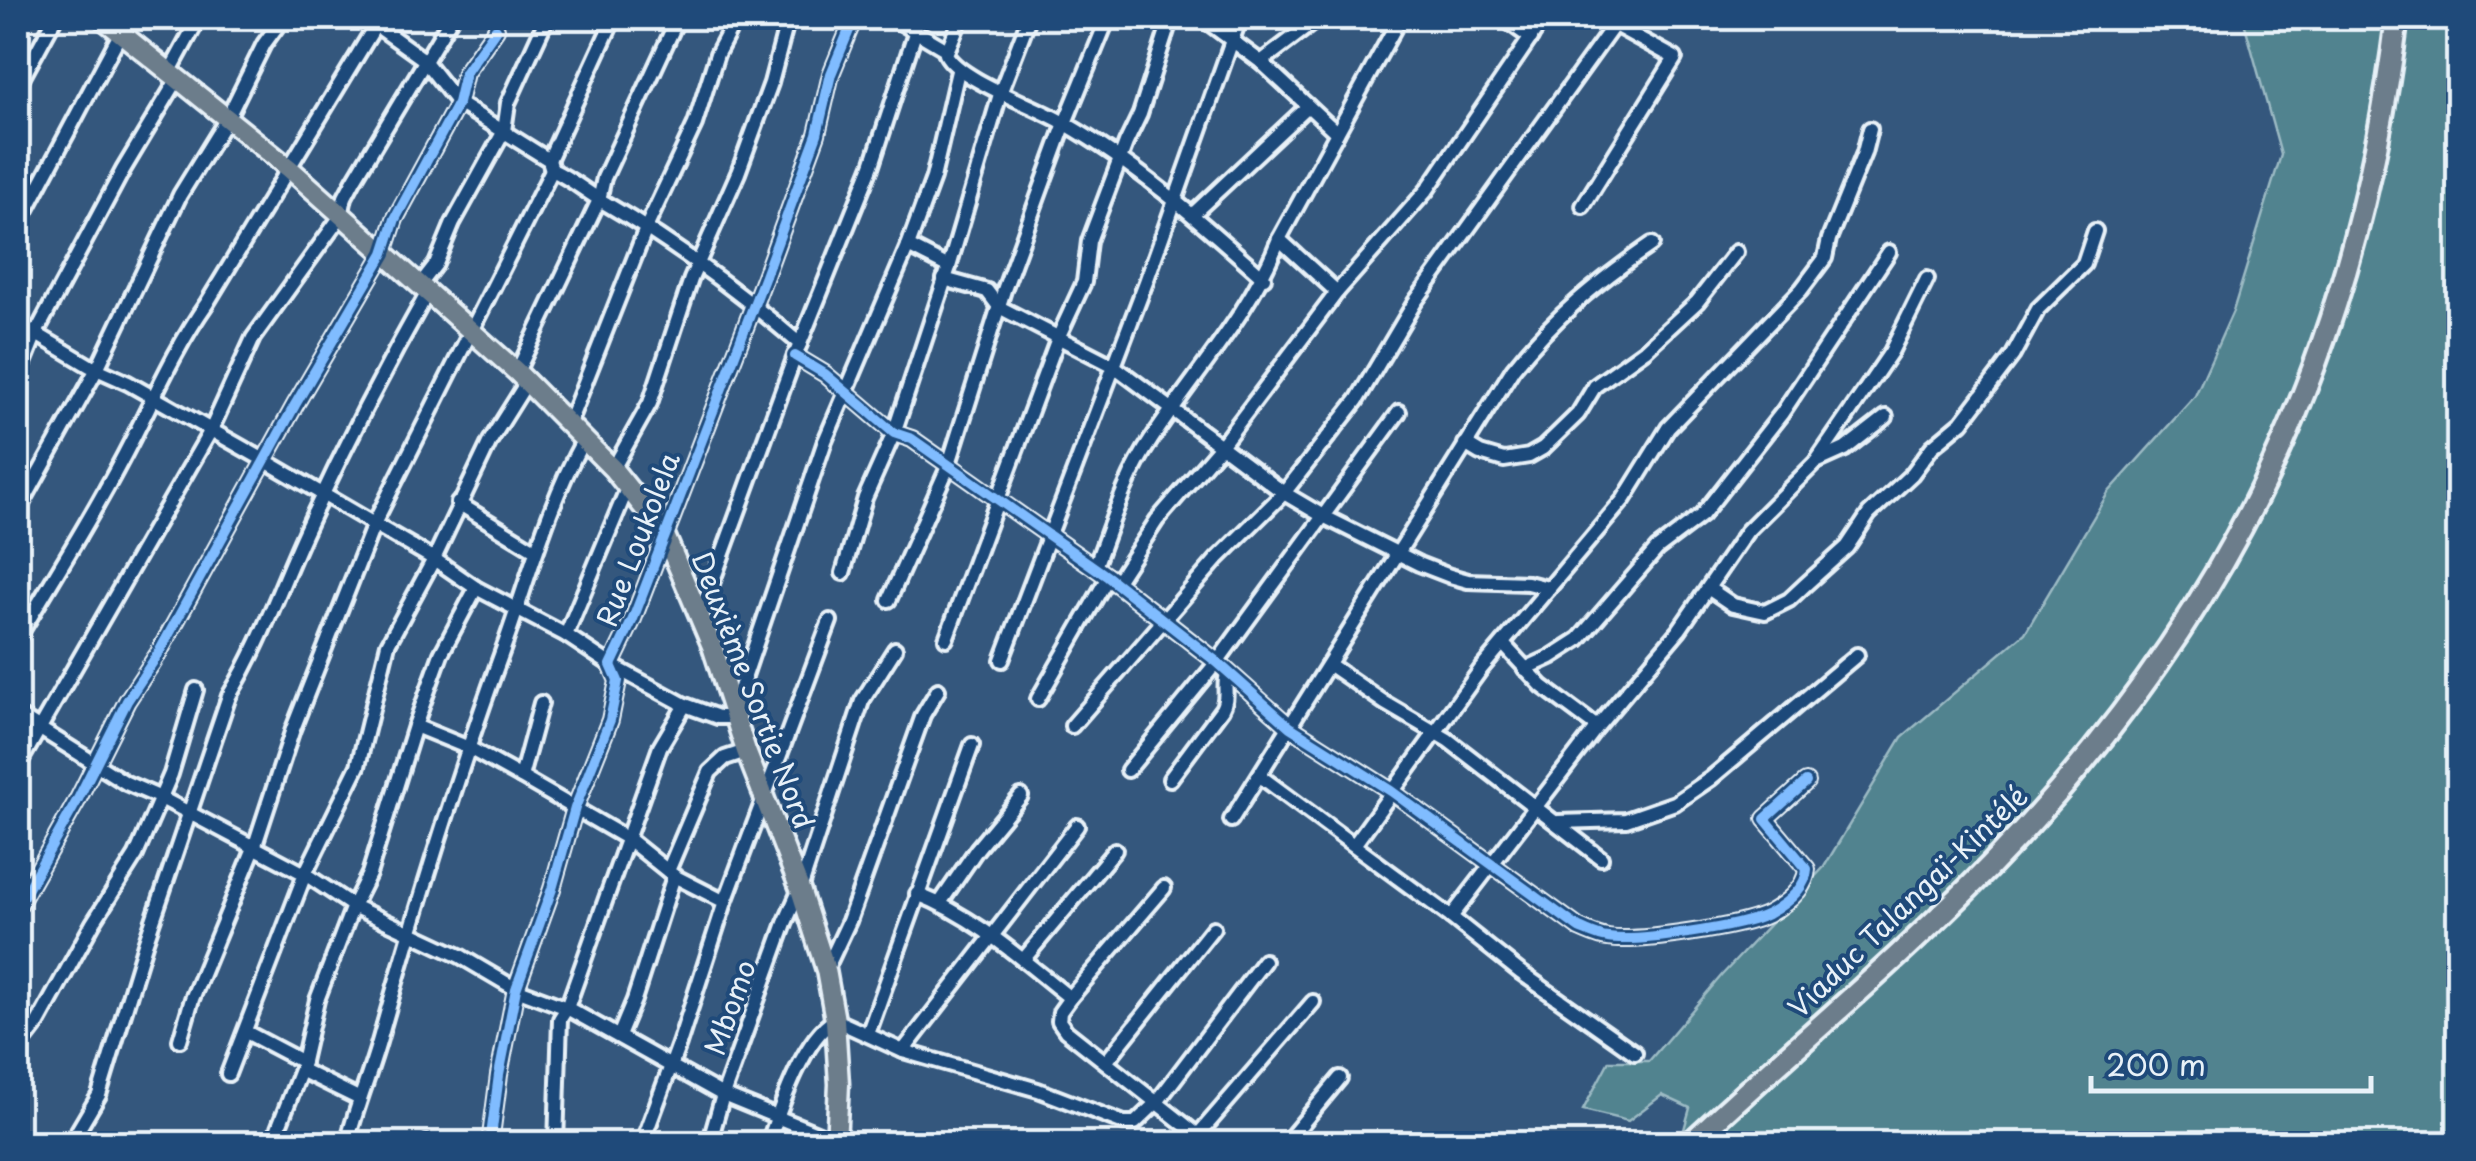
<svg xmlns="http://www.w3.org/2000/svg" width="2476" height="1161" viewBox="0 0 2476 1161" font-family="'Playpen Sans',sans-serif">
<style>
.green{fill:#51838f;stroke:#9cbac4;stroke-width:2.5}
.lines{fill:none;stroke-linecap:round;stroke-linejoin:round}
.minor-casing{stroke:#e8f1f8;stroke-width:20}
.major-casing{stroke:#e8f1f8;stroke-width:25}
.highway-casing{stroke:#e8f1f8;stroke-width:28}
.minor{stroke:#1f4a7a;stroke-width:12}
.major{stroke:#6c7d8b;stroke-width:18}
.highway{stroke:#6c7d8b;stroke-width:20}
.cycleway-casing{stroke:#1f4a7a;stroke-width:16}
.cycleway{stroke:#80bcff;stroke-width:10}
.labels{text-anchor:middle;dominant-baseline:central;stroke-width:8;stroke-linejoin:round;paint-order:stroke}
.street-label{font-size:28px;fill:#e8f1f8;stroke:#1f4a7a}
</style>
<rect width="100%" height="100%" fill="#34577d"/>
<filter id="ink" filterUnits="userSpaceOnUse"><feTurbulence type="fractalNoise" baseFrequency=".01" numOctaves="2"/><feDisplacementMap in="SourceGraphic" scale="20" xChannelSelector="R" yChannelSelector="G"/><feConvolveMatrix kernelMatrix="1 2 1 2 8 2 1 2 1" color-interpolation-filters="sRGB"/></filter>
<g filter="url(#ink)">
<path class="green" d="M2243,18H2458V1143L1680,1144L1690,1108L1662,1095L1628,1121L1583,1110L1609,1061H1649L1722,975L1824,867L1902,737L2025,633L2108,493L2195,396L2233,311L2281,155Z"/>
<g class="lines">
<defs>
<g id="minor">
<path d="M366,18L423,59L458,103L549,160L552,170C572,179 586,192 605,203C674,243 739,292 800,344"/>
<path d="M893,18L947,50"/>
<path d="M961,18L946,54C959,80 1036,106 1064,123C1138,165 1201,222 1264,278"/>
<path d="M1202,18L1261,62L1337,133"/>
<path d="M1503,18L1531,38"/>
<path d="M1261,62L1319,18"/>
<path d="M169,73L199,18"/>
<path d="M18,86L55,18"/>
<path d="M549,160L614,18"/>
<path d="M1583,206L1675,58L1615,25"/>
<path d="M1193,214L1308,106"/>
<path d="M18,226L120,34"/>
<path d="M1279,239L1337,292"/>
<path d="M908,246L949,267"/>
<path d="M944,279L987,291L999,307L1114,366L1284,493L1323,516L1419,564L1450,576L1468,581L1528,583L1548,588"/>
<path d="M419,286L436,264L453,223L504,131L508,103L547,18"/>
<path d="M18,323L90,366L128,383L264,460L434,559L476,588L566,635L611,665L685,705L718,717H737"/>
<path d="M795,356L825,374L894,433L912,439L1108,577L1217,662L1290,727L1391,791L1579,928C1589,932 1598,937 1608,938C1637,943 1742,927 1768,914C1784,905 1806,889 1807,869L1765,819L1806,782"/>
<path d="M517,372L599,200L604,178L678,18"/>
<path d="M18,378L36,333L123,170L177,80"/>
<path d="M569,423L647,226L695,124L717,54L736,18"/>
<path d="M1465,444L1480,453L1504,460L1529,456L1543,448L1578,414L1595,386L1645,350L1697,302L1736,252"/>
<path d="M1816,462L1845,449L1886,417"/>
<path d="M613,469L650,403L691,279L738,173L771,83L788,18"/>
<path d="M458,503L535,550"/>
<path d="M18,511L97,369L180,195L228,117L264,44L283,18"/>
<path d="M1095,567C1111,525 1125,478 1151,440C1194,374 1250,314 1279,239L1400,18"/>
<path d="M843,573L865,498L894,433L949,267L1001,91L1029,18"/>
<path d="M1116,583L1157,520L1221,446L1337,292L1427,190L1544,18"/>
<path d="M1708,588L1733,605L1765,612L1789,600L1805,585L1847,547L1869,514L1912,474L1932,447L1962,422L2013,355L2038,309L2084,264L2095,231"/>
<path d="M889,600L948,467L1004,290L1065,123L1108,18"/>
<path d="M700,616L795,356L872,165L915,33"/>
<path d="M566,635L627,489"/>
<path d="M18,638C52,580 88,524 119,465C149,410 171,354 207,303L380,18"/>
<path d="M946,639L1058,338L1084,282L1089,241L1126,143L1140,114L1171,18"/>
<path d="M1504,645L1542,686L1597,727"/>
<path d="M1002,660L1146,282L1240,18"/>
<path d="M1330,665L1385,703L1448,740L1601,858"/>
<path d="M1525,669L1551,657L1579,639L1657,549L1702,515L1782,413L1889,252"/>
<path d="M1038,699L1108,577"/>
<path d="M734,708L825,441L908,246L933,178L958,71"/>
<path d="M18,715L126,783L161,798L305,874L353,906L460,956L516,989L567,1008L723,1095L836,1141"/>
<path d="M415,726L469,748L521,777L628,839L674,876L725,902"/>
<path d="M1072,726L1217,559L1284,493L1357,400L1415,302L1619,18"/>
<path d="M18,766L211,430L253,338L341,216L345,197L354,180L451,18"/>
<path d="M1128,770L1217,662L1399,412"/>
<path d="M1260,776L1451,917L1520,972L1635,1053"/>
<path d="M521,777L541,703"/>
<path d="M1170,779L1222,709C1229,697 1223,687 1227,674"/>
<path d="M1231,820L1513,369C1555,316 1597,282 1652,244"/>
<path d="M1558,822L1626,820L1675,803L1710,779L1857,655"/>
<path d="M1354,845L1481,669L1624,499L1668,428L1801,290L1825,258L1829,239L1864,153L1870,129"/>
<path d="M668,871L710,772L725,758L746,751"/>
<path d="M1164,888L1070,998L1060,1012L1059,1021L1066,1031L1209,1144"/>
<path d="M917,894C976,917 1021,959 1070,998"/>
<path d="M940,903L977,849L1021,796"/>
<path d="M18,906L78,799L127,701L158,654L295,405L384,253L395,219L458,103L465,73L496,29"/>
<path d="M1451,917L1597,727L1679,630L1747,531L1816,462L1891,352L1927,279"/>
<path d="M1023,960L1115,850"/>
<path d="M826,970L849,921L923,715L938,690"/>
<path d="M246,1032L303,1062"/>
<path d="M868,1034L972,745"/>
<path d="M619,1036L634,1000L674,876"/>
<path d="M180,1040L192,999L254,848L293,729L374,524L552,170"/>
<path d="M18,1049L38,1023L93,923L136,855L171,774L196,690"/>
<path d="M903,1051L1038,1090L1124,1123H1135L1157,1102L1264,961"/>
<path d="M1106,1062L1213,928"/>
<path d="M301,1070L358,1098"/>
<path d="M228,1074L305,874L358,766L388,644L434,559L490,441L527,382"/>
<path d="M1198,1135L1313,1002"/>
<path d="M427,1143L429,1144"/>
<path d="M70,1144L99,1095L145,944L229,696C261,644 281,584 307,528C344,448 384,370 427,294"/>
<path d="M272,1144L301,1070L317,1000L353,906L369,874L415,726L441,654L476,588"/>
<path d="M347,1144C356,1106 371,1072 381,1035C418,903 458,772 505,644C530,574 548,504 584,439"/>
<path d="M490,1144L499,1075L516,989L552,889L575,808L610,720L618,681L611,665L633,619L765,276L817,134L831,74L854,18"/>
<path d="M556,1144L560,1019L567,1008L660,747L685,705"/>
<path d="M642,1144L679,1044L725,902L830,621"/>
<path d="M709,1144L723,1095L785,923L800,889L862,701L895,649"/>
<path d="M768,1144C780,1109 803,1038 835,1020L903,1051L1077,826"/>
<path d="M1285,1144L1340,1078"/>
</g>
<path id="major" d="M102,18L290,169L517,372L613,469L664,533L712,646L746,751L800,889L826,970L835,1020L839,1084L836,1144"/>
<path id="highway" d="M1690,1144C1789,1051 1895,964 1990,866C2228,621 2355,357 2397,18"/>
</defs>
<use href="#minor" class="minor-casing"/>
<use href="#major" class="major-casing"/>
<use href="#highway" class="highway-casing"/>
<use href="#minor" class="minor"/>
<use href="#major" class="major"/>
<use href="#highway" class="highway"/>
<defs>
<g id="cycleway">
<path d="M795,356L825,374L894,433L912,439L1108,577L1217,662L1290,727L1391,791L1579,928C1589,932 1598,937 1608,938C1637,943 1742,927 1768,914C1784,905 1806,889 1807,869L1765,819L1806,782"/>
<path d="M18,906L78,799L127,701L158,654L295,405L384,253L395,219L458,103L465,73L496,29"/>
<path d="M490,1144L499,1075L516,989L552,889L575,808L610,720L618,681L611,665L633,619L765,276L817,134L831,74L854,18"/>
</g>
</defs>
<use href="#cycleway" class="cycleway-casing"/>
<use href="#cycleway" class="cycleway"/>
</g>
</g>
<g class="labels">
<g class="street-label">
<text transform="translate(637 539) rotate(-69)">Rue Loukolela</text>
<text transform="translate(754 690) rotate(69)">Deuxième Sortie Nord</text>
<text transform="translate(1907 901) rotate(-44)">Viaduc Talangaï-Kintélé</text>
<text transform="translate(729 1007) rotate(-70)">Mbomo</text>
</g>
</g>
<rect width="2476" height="1161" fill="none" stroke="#1f4a7a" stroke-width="60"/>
<rect x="30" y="30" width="2416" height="1101" fill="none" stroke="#e8f1f8" stroke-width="4" filter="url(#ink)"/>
<path d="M2091 1076v15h280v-15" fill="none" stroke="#e8f1f8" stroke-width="5"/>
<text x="2106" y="1076" font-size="30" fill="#e8f1f8" stroke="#1f4a7a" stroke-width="8" paint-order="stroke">200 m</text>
</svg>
